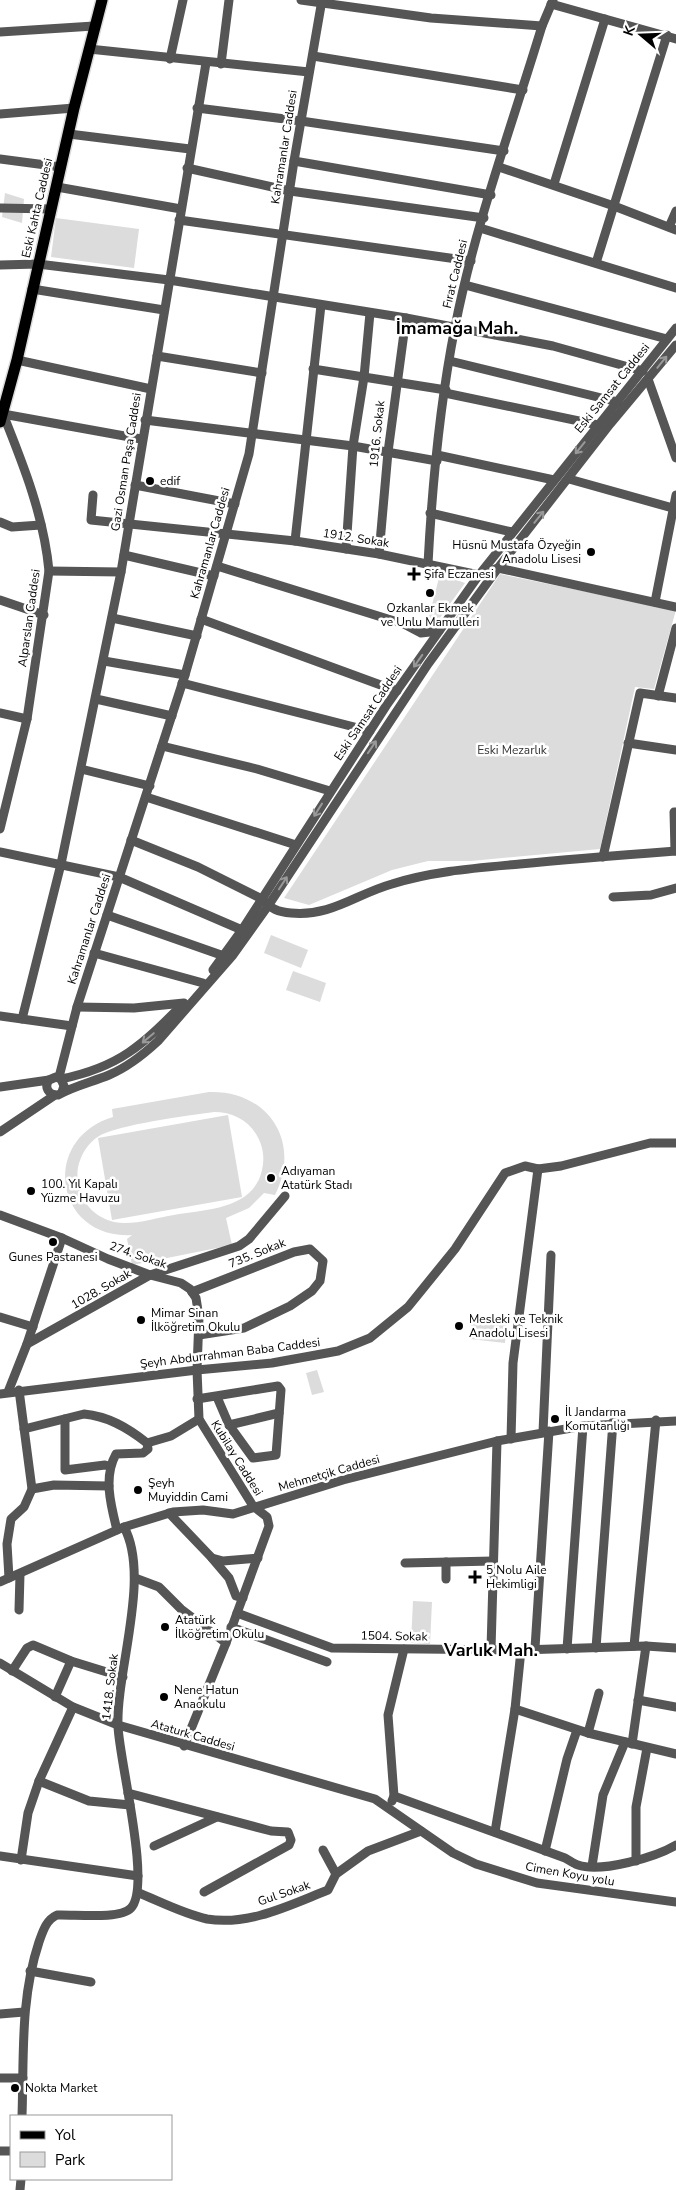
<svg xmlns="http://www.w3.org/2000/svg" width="676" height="2190" viewBox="0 0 676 2190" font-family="'Nunito Sans',sans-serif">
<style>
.green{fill:#dcdcdc;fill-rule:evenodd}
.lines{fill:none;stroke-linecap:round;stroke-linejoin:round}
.major-casing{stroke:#dbdbdb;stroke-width:14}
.minor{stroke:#555;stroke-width:9}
.major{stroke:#000;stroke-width:11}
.oneway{stroke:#999}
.poi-dot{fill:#000;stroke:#fff;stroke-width:2}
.labels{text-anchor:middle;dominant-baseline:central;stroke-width:5;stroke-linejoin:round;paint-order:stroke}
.street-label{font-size:12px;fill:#000;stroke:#fff}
.poi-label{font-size:12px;fill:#000;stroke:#fff;text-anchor:start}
.park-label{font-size:12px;fill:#333;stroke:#fff}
.district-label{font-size:18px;font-weight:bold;fill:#000;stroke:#fff}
</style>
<rect width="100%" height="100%" fill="#fff"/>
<g class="green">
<path d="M5,193L24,199L22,223L2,217Z"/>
<path d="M56,218L139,229L134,268L51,257Z"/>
<path d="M440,574L465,583L434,626L427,624Z"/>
<path d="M500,574L676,610L654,689L635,687L600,849L471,861H428L392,870L309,905L284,898Z"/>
<path d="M271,935L308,950L301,968L264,953Z"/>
<path d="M293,971L326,983L320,1002L286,990Z"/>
<path d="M209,1092C268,1090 302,1142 275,1195L264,1193L249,1208L226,1218L232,1245L132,1265L127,1239L132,1235C55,1240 39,1139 113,1117L112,1109ZM214,1112C231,1112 247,1119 256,1134C263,1145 265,1158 262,1170C253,1210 206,1209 174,1215C155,1218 132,1226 114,1222C103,1219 92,1213 86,1203C79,1193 76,1179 78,1167C81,1154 88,1143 99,1136C117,1125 190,1115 214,1112Z"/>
<path d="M228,1115L242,1197L112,1220L98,1138Z"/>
<path d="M472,1315L507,1319L505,1343L470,1339Z"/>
<path d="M317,1370L324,1392L312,1395L306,1373Z"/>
<path d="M413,1601L432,1602L430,1644L411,1643Z"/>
</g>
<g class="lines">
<defs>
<path id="major" d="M0,422L17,360L74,108L102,0"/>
</defs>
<use href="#major" class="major-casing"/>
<g class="minor">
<path d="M301,0L431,18L542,26"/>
<path d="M551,4L676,39"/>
<path d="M0,32L94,26"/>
<path d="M89,49L309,72"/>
<path d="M313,56L523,90"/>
<path d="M170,59L183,0"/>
<path d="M221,64L229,0"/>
<path d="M197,108L301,121L504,151"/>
<path d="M0,114L74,108"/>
<path d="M69,134L190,149"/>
<path d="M0,159L61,167"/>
<path d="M294,161L491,195"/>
<path d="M499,167L614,206L676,230"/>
<path d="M187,168L290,191L484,218"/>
<path d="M554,184L605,19"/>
<path d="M57,187L181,209"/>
<path d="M0,208L51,209"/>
<path d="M179,220L471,261"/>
<path d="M669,227L676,211"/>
<path d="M480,228L676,288"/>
<path d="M596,263L667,35"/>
<path d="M0,265L38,264L169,280L406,318L553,346L643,371"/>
<path d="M465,285L667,339"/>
<path d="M32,289L164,310"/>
<path d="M157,356L262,373"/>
<path d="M17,360L151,389"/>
<path d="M450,361L618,402"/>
<path d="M313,369L446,390"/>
<path d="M648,379L676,458"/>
<path d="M445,393L598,425"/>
<path d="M3,414L141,439"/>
<path d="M145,420L353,446L437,461"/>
<path d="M437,455L554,480"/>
<path d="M569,479L676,509"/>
<path d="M135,485L235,504"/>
<path d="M93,495L91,520L295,541L379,554L479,575L498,568L676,607"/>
<path d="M430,513L512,532"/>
<path d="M0,522L12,527L41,525"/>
<path d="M295,541L321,305"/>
<path d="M346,549L353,446L364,377L370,313"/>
<path d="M379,554L388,452L406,318"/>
<path d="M124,555L214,576"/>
<path d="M428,564C432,487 440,403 455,327C475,225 512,125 542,26L553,0"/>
<path d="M217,566L404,624L421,633L439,631"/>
<path d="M49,571L121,572"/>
<path d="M0,600L44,615"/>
<path d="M655,602L676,495"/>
<path d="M112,618L197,636"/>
<path d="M201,619L397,691"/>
<path d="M104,661L185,675"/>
<path d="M182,683L370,731"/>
<path d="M658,696L676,628"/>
<path d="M96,699L172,716"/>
<path d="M0,713L27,719"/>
<path d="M628,743L676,750"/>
<path d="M162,746L257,769L330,791"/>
<path d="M81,769L150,786"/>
<path d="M146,797L296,845"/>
<path d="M0,829L27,719L49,571C44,516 23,464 3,414"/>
<path d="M131,840L198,867L262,899C271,909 278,912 291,913C331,917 356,894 392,884C433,871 477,868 520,864C572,859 624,855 676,851"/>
<path d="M675,851L674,812H676"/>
<path d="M0,852L119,877L242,930"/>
<path d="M603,857L640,693L676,698"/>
<path d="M613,897L651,895L676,888"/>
<path d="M107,915L224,956"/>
<path d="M94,953L203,983"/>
<path d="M213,970L242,930L386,706L479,575L676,328"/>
<path d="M77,1007L134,1008L184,1003"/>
<path d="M0,1016L72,1026"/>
<path d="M22,1019L61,864L121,572L206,63"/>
<path d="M59,1077L77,1007L185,675L249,454L294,161L322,0"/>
<path d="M61,1079C120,1067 142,1045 183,1004"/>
<path d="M0,1087L49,1080"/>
<path d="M62,1092L64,1086L61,1079L56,1077L49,1080C44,1087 48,1095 58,1095C74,1086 92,1082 109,1075C128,1067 143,1055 158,1041L233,955L268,906L428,664L498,568L610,424L676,345"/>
<path d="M0,1132L55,1095"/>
<path d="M0,1215L62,1238L108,1259L150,1275L181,1283L190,1289L196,1298L199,1317L197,1370L199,1419L253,1506L267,1517L269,1526L226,1643L184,1746"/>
<path d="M192,1292L294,1252L310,1249L323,1261L320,1281L312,1291L290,1306L244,1328L199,1335"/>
<path d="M0,1317L33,1327"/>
<path d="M27,1344L150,1275L239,1246L249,1239L285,1196"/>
<path d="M8,1392L27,1344L62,1238"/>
<path d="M0,1394L197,1370L272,1363L338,1351L370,1338L408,1307L455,1249L505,1173L525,1166L538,1169L561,1166L650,1143H676"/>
<path d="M197,1399L278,1386L281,1390L276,1455L253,1458L229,1425L217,1397"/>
<path d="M65,1419V1470L105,1465L109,1466"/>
<path d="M229,1425L279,1413"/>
<path d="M24,1429L84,1414C108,1416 128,1428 147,1443"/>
<path d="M543,1432L551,1255"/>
<path d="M511,1439L513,1363L538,1169"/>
<path d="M147,1443L171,1436L199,1419"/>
<path d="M32,1489L54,1485L109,1486"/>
<path d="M169,1513L212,1558L223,1561L258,1558"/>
<path d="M117,1530C111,1506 103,1477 116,1454L143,1453L148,1449L147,1443"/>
<path d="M212,1558L229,1578L236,1596L243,1598"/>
<path d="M405,1563L493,1561"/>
<path d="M9,1578L7,1544L11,1519L24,1507L32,1489L19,1390"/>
<path d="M135,1578L159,1587L181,1609L226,1643"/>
<path d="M446,1579V1562"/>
<path d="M0,1582L124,1527L173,1512L203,1510L233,1514L343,1480L497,1441L583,1426L676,1421"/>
<path d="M19,1610L20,1574"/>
<path d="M237,1613L332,1648L521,1650L646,1646L676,1648"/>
<path d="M231,1627L327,1662"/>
<path d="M634,1646L656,1420"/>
<path d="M535,1648L549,1431"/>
<path d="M596,1648L613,1422"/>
<path d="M491,1649L497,1441"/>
<path d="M567,1649L583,1426"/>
<path d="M0,1663L73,1707L118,1725L375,1799L453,1853L476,1864L537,1883L676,1902"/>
<path d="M12,1671L27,1648L33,1645L71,1661L123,1677"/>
<path d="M55,1697L71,1661"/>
<path d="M638,1700L676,1707"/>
<path d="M515,1709L588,1733L676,1754"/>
<path d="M588,1733L599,1693"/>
<path d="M632,1744L646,1646"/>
<path d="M39,1781L89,1801L130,1805"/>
<path d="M128,1793L271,1831L288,1832L291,1840L289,1845L204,1892"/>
<path d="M394,1796L565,1858C569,1860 574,1864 578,1865C601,1873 656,1857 676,1845"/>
<path d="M392,1801L394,1796L388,1715L404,1649"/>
<path d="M495,1832L515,1709L521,1650"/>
<path d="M154,1846L217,1817"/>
<path d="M323,1850L336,1874"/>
<path d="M545,1851L567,1759L577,1730"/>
<path d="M0,1856L138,1876"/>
<path d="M21,1860L28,1813L39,1781L73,1707"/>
<path d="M636,1861V1807L647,1748"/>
<path d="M592,1866L603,1795L625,1742"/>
<path d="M139,1893C161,1902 184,1914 207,1919C249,1926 290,1905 328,1890L336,1874L368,1851L421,1831"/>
<path d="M30,1971L91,1982"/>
<path d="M0,2014L24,2012"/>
<path d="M0,2078H23"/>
<path d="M22,2116C24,2057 20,1999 39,1942C43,1931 46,1920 57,1915C73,1914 120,1920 131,1908C152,1886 119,1760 118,1726C116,1671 151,1577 124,1527"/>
<path d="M0,2151H11"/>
<path d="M20,2190L21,2179"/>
</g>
<use href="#major" class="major"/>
</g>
<defs><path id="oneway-shaft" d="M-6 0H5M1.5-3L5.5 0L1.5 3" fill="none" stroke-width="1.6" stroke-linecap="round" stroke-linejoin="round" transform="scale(1.25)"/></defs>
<g class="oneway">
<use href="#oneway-shaft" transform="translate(662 362) rotate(-51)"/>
<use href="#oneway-shaft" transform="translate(580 448) rotate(129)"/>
<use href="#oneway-shaft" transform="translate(539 517) rotate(-51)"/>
<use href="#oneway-shaft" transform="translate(418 661) rotate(125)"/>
<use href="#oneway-shaft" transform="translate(372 747) rotate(-56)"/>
<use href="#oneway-shaft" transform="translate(318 810) rotate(122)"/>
<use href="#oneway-shaft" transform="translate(283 883) rotate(-57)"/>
<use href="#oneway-shaft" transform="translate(148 1038) rotate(140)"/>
</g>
<g class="poi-dot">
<circle cx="150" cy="481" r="5"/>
<circle cx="591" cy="552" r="5"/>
<path d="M411.5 566.5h5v5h5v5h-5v5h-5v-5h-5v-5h5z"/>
<circle cx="430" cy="593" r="5"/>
<circle cx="271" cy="1178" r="5"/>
<circle cx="31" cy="1191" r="5"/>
<circle cx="53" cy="1242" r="5"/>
<circle cx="141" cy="1320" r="5"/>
<circle cx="459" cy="1326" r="5"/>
<circle cx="555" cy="1419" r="5"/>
<circle cx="138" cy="1490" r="5"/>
<path d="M472.5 1569.5h5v5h5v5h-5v5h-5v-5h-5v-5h5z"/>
<circle cx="165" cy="1627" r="5"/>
<circle cx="164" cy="1697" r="5"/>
<circle cx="15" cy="2088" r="5"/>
</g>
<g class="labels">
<g class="street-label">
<text transform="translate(284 147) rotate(-81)">Kahramanlar Caddesi</text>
<text transform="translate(37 208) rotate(-77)">Eski Kahta Caddesi</text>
<text transform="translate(455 274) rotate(-76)">Fırat Caddesi</text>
<text transform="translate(612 388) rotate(-51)">Eski Samsat Caddesi</text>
<text transform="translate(377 434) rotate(-84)">1916. Sokak</text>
<text transform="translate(126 462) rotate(-81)">Gazi Osman Paşa Caddesi</text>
<text transform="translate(356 538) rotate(9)">1912. Sokak</text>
<text transform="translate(210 543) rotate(-74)">Kahramanlar Caddesi</text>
<text transform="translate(29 618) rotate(-82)">Alparslan Caddesi</text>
<text transform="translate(368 713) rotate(-56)">Eski Samsat Caddesi</text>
<text transform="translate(89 929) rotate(-72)">Kahramanlar Caddesi</text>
<text transform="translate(257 1253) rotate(-22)">735. Sokak</text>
<text transform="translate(138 1255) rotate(19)">274. Sokak</text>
<text transform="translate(101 1289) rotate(-30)">1028. Sokak</text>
<text transform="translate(230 1353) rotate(-7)">Şeyh Abdurrahman Baba Caddesi</text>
<text transform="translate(237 1458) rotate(58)">Kubilay Caddesi</text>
<text transform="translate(329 1473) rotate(-16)">Mehmetçik Caddesi</text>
<text transform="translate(394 1636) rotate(1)">1504. Sokak</text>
<text transform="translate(110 1687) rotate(-83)">1418. Sokak</text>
<text transform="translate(193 1735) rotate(16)">Ataturk Caddesi</text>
<text transform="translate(570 1874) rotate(10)">Cimen Koyu yolu</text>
<text transform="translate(284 1893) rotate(-19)">Gul Sokak</text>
</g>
<g class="poi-label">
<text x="160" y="481">edif</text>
<text x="581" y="545" text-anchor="end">Hüsnü Mustafa Özyeğin<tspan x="581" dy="14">Anadolu Lisesi</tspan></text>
<text x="424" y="574">Şifa Eczanesi</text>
<text x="430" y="608" text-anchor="middle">Ozkanlar Ekmek<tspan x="430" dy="14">ve Unlu Mamulleri</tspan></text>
<text x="281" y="1171">Adıyaman<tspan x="281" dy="14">Atatürk Stadı</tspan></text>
<text x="41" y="1184">100. Yıl Kapalı<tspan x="41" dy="14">Yüzme Havuzu</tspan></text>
<text x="53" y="1257" text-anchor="middle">Gunes Pastanesi</text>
<text x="151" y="1313">Mimar Sinan<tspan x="151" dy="14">İlköğretim Okulu</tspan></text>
<text x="469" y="1319">Mesleki ve Teknik<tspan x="469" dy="14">Anadolu Lisesi</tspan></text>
<text x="565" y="1412">İl Jandarma<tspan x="565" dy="14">Komutanlığı</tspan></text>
<text x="148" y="1483">Şeyh<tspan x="148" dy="14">Muyiddin Cami</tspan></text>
<text x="486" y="1570">5 Nolu Aile<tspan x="486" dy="14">Hekimligi</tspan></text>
<text x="175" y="1620">Atatürk<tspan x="175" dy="14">İlköğretim Okulu</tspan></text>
<text x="174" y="1690">Nene Hatun<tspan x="174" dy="14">Anaokulu</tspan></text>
<text x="25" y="2088">Nokta Market</text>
</g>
<g class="park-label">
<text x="512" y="750">Eski Mezarlık</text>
</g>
<g class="district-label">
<text x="457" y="328">İmamağa Mah.</text>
<text x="491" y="1650">Varlık Mah.</text>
</g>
</g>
<rect x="10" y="2115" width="162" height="65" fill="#ffffff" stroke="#999999"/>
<rect x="20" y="2131" width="25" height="8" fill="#000000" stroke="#999999"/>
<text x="55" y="2140" font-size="15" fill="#000000">Yol</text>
<rect x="20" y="2152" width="25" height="15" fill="#dcdcdc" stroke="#999999"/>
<text x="55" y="2165" font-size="15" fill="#000000">Park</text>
<g transform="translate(641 35) rotate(289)" stroke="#ffffff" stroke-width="4" paint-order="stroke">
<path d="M0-4L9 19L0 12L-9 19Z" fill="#000000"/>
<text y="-8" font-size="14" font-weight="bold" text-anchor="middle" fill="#000000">K</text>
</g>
</svg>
